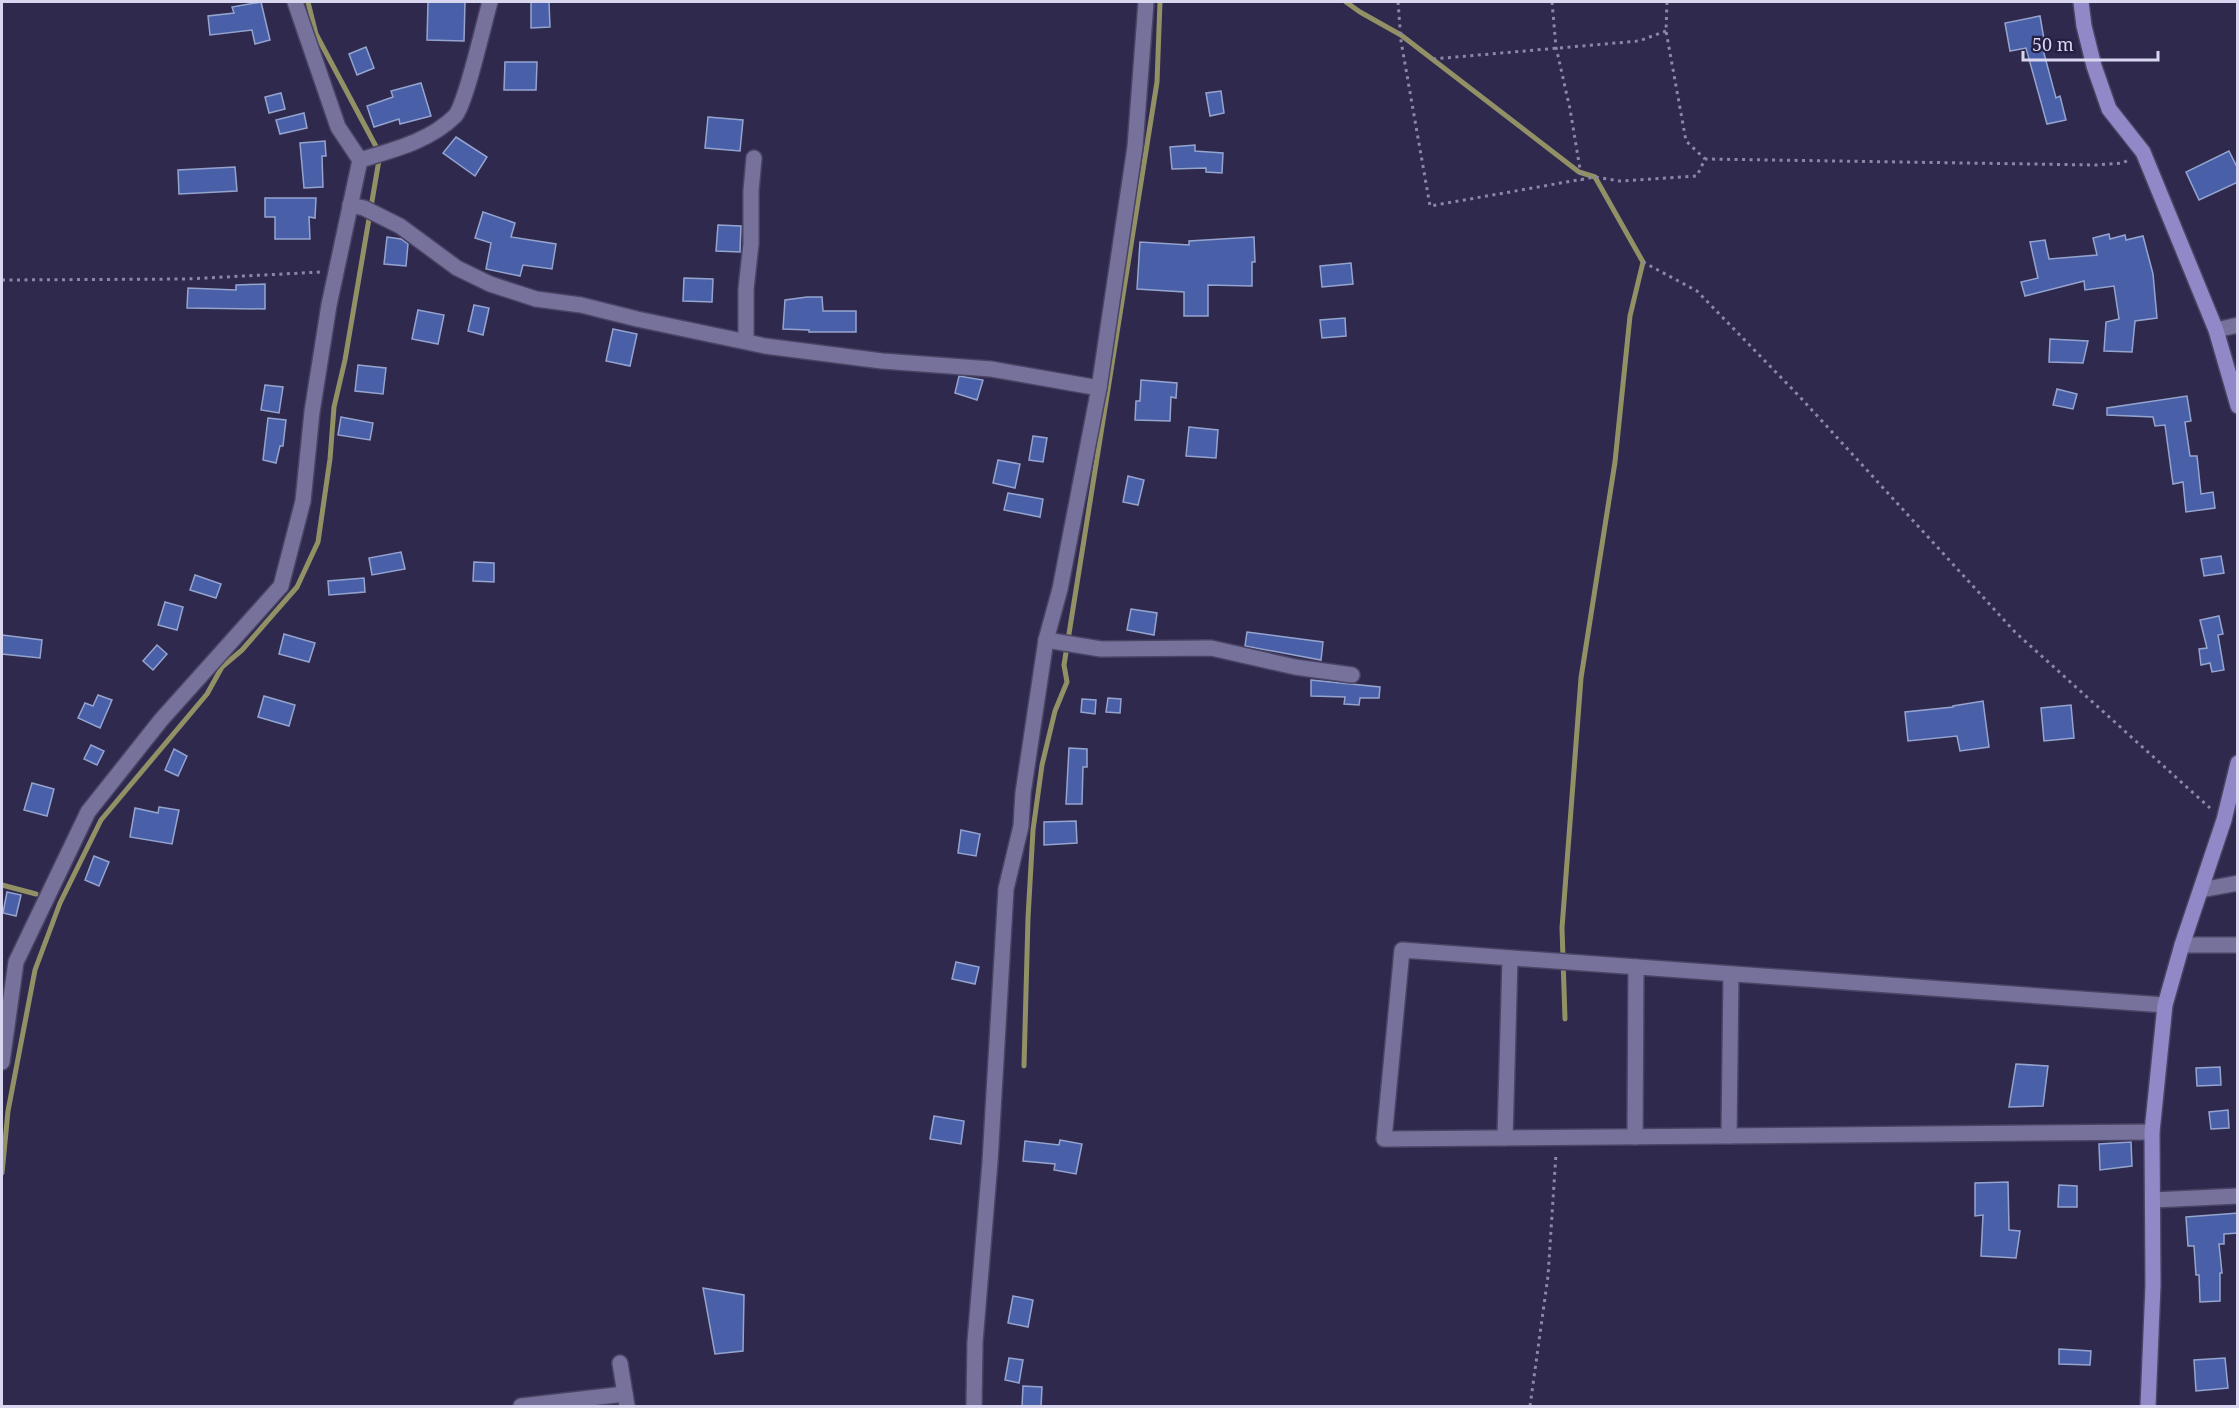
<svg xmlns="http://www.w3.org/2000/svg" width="2239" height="1408" viewBox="0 0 2239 1408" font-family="'Noto Serif',serif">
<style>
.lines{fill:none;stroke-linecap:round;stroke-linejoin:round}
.stream{stroke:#929165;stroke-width:5}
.building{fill:#4960a8;stroke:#95a4cf;stroke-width:1.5}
.minor-casing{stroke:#4a4464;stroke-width:18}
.primary-casing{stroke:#4a4464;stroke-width:18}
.path{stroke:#8b88a6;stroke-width:3;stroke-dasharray:3 4.5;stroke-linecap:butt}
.minor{stroke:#77729c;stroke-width:15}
.primary{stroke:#9088c7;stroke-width:15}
</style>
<rect width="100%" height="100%" fill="#2f294e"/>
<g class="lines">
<g class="stream">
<path d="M1346,2L1360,12L1401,35L1579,172L1595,177L1643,262L1630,316L1615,462L1581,678L1562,928L1565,1019"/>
<path d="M2,885L36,894"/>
<path d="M1024,1066L1028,918L1033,830L1042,765L1055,711L1067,682L1064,665L1157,82L1160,2"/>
<path d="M2,1173L8,1111L35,970L60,903L101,820L207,694L222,667L242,650L297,587L318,542L330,459L334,407L345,360L380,154L316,34L308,2"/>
</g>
</g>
<g class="building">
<path d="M261,2L270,40L255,44L252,30L210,35L208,16L234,13L232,7Z"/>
<path d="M428,2H465L464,41L427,40Z"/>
<path d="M531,2H549L550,27L531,28Z"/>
<path d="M2040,16L2045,45L2042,46L2056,98L2060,96L2066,120L2047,124L2026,48L2010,51L2005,23Z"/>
<path d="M366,47L374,68L357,75L349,54Z"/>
<path d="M505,62H537L536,90H504Z"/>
<path d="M421,83L431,116L400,124L399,119L374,127L367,106L393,97L391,91Z"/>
<path d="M1221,91L1224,113L1210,116L1206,93Z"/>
<path d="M281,93L285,109L269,113L265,97Z"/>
<path d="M304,113L307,128L280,134L276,120Z"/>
<path d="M708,117L743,120L740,151L705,148Z"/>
<path d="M456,137L487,157L475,176L443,153Z"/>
<path d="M325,141L326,156H322L323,187L304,188L300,143Z"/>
<path d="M1195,145V151L1223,153L1222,173L1206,172V168L1172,169L1170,147Z"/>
<path d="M2229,151L2238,169V182L2199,200L2186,172Z"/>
<path d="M235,167L237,191L179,194L178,170Z"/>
<path d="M265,198H316L315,218L309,217L310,239H275V217H265Z"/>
<path d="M483,212L515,223L511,237L556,244L552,269L523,265L520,276L486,269L491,243L475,238Z"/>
<path d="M718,225L741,226L740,252L716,251Z"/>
<path d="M2109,234L2110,239L2125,235L2126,240L2143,236L2153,274L2157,318L2135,321L2132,352L2104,351L2106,322L2119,319L2114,286L2085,290L2084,281L2025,296L2021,282L2038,278L2030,242L2045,240L2049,259L2097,255L2093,238Z"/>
<path d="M387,237L401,239L408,244L406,266L384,264Z"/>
<path d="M1254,237L1255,262H1252V286L1208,285V316H1184V292L1137,289L1140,242L1189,245V241Z"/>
<path d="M1351,263L1353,284L1322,287L1320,266Z"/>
<path d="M684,278L713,279L712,302L683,301Z"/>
<path d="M265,284V309L187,308L188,288L236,290V285Z"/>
<path d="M807,297H822L823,311H856V332H809V330L783,329L785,300Z"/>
<path d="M474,305L489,308L483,335L468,331Z"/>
<path d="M418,310L444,315L438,344L412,339Z"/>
<path d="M1345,318L1346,336L1322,338L1320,320Z"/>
<path d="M613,329L637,334L630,366L606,361Z"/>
<path d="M2050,339L2088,341L2083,363L2049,362Z"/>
<path d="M358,365L386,368L383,394L355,391Z"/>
<path d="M959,376L983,380L977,400L955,393Z"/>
<path d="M1141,380L1177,383L1176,398L1171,397L1170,421L1135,420L1136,401H1140Z"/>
<path d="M265,385L283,387L279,413L261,410Z"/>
<path d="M2057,389L2077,394L2073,409L2053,405Z"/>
<path d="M2187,396L2191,421L2185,422L2190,456H2197L2201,494L2213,492L2215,508L2186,512L2183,482L2173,484L2165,425L2155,426L2153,417L2107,415V408Z"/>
<path d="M341,417L373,423L370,440L338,435Z"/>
<path d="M268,418L286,420L283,446H280L276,463L263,460Z"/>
<path d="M1189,427L1218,430L1216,458L1186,456Z"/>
<path d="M1033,436L1047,438L1043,462L1029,460Z"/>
<path d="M998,460L1020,464L1015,488L993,483Z"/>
<path d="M1128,476L1144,480L1138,505L1123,502Z"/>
<path d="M1008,493L1043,499L1040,517L1004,510Z"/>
<path d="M401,552L405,569L372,575L369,558Z"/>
<path d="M2221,556L2224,573L2204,576L2201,559Z"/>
<path d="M474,562L494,563V582L473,581Z"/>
<path d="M195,575L221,584L216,598L190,590Z"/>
<path d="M364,578L365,592L329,595L328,581Z"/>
<path d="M165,602L183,607L177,630L158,625Z"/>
<path d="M1131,609L1157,613L1154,635L1127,630Z"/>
<path d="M2219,616L2223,634L2218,635L2224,670L2212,672L2210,663L2201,665L2199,649L2207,648L2200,620Z"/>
<path d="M1247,632L1323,642L1321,660L1245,646Z"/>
<path d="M284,634L315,643L309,662L279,654Z"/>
<path d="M2,635L42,640L40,658L2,654Z"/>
<path d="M157,645L167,654L153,670L143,661Z"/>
<path d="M1311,680L1380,687L1379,698H1360L1359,705L1344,704L1345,697L1311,696Z"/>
<path d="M98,695L112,700L100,728L78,718L85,703L93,706Z"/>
<path d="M264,696L295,705L289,726L258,717Z"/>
<path d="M1108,698L1121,699L1120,713L1106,712Z"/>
<path d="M1082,699L1096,700L1095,714L1081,712Z"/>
<path d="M1983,701L1989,747L1960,751L1957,736L1908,741L1905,712L1953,707V706Z"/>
<path d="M2071,705L2074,738L2044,741L2041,708Z"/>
<path d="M91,745L104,751L97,765L84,759Z"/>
<path d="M1069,748L1087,749V767H1083L1082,804H1066Z"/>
<path d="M174,749L187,756L178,776L165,770Z"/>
<path d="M32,783L54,789L47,816L24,810Z"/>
<path d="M159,807L179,810L172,844L130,837L135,808L158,813Z"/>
<path d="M1076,821L1077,843L1044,845V822Z"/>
<path d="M961,830L980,834L976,856L958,853Z"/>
<path d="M94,856L109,862L99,886L85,880Z"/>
<path d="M7,892L21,895L16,916L3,913Z"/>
<path d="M956,962L979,967L975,984L952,979Z"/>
<path d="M2016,1064L2048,1066L2043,1106L2009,1107Z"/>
<path d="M2220,1067L2221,1085L2197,1086L2196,1068Z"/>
<path d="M2228,1110L2229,1128L2211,1129L2209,1112Z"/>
<path d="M934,1116L964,1121L961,1144L930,1139Z"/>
<path d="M1060,1140L1082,1144L1076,1174L1054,1170L1055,1164L1023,1161L1025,1141L1059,1145Z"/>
<path d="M2131,1142L2132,1166L2100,1170L2099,1144Z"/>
<path d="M2008,1182L2009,1230L2020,1231L2016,1258L1981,1256L1983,1215L1975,1216V1183Z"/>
<path d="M2059,1185L2077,1186V1207H2058Z"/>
<path d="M2238,1213V1233L2224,1234V1244H2219L2222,1273H2220V1301L2200,1302L2199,1275H2196L2194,1246H2188L2186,1217Z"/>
<path d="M703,1288L744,1295L743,1351L715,1354Z"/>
<path d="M1013,1296L1033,1300L1028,1327L1008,1323Z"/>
<path d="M2059,1349L2091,1351L2090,1365L2059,1364Z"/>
<path d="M1009,1358L1023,1360L1019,1383L1005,1380Z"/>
<path d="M2225,1358L2228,1388L2196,1391L2194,1360Z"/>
<path d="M1023,1386L1042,1387L1041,1407H1022Z"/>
</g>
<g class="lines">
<defs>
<g id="minor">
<path d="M360,160C393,150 430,141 455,116C466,104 484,22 490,2"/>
<path d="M350,205L364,208L400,226L457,268L490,284L536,299L581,305L637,319L765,346L882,361L991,369L1099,388"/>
<path d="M2216,330L2238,325"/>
<path d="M746,341V289L751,244V191L754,158"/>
<path d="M1046,640L1101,649L1211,648L1295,667L1352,675"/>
<path d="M2201,890L2238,883"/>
<path d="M2182,945H2238"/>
<path d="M2,1062L16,962L88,812L161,720L281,586L303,501L312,412L329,305L360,160L338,127L295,2"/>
<path d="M2152,1132L1384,1139L1402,950L2165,1005"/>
<path d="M1729,1136L1731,974"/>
<path d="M1635,1137L1636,967"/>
<path d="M1505,1138L1510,958"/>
<path d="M2153,1200L2238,1196"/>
<path d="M620,1363L627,1406"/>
<path d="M521,1406L625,1394"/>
<path d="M974,1406L975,1342L990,1162L1006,889L1021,826L1023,793L1046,640L1060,589L1099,388L1135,147L1146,2"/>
</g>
<g id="primary">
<path d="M2081,2L2084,26L2094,66L2109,109L2143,152L2216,330L2238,406"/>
<path d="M2148,1406L2153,1285L2152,1132L2165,1005L2182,945L2224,820L2238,763"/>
</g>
</defs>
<use href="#minor" class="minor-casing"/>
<use href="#primary" class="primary-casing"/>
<g class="path">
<path d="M1398,2L1401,41L1430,206L1595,177L1620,181L1697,176L1705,159L2096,165L2123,163L2128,160"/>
<path d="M1552,2L1556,47L1570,109L1582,181"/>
<path d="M1667,2L1666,31L1686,141L1705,159"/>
<path d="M1433,59L1639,41L1666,31"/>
<path d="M1643,262L1697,291L1800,397L2015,632L2210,808"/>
<path d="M2,280L186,279L321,272"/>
<path d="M1530,1406L1548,1276L1556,1154"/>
</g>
<use href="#minor" class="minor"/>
<use href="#primary" class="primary"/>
</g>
<rect width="2239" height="1408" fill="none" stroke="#d9d7ef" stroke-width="6"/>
<path d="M2023 51v9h135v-9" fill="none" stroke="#d9d7ef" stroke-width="3"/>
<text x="2032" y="51" font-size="18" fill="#d9d7ef" stroke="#251f43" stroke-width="4.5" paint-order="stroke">50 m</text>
</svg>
